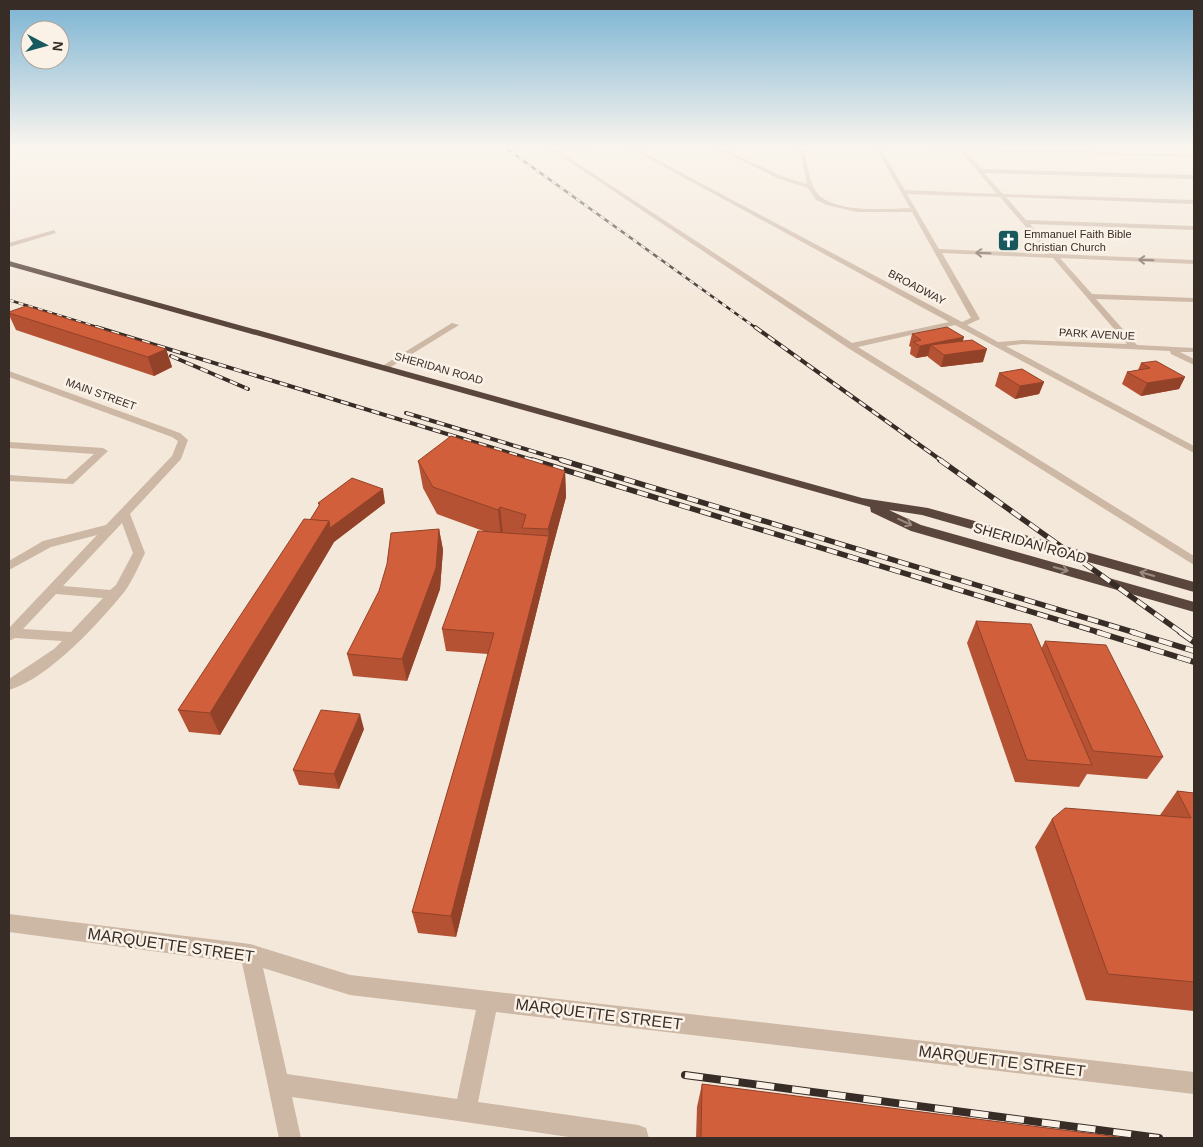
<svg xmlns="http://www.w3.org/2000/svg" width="1203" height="1147" viewBox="0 0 1203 1147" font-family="Helvetica,sans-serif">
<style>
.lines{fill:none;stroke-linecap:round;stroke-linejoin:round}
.minor{fill:#cdb7a5;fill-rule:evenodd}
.highway{fill:#5a463d;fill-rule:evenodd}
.rail-far4-casing{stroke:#382c27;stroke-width:2.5}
.rail-far3-casing{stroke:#382c27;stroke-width:4}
.rail-far2-casing{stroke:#382c27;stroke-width:5.5}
.rail-far1-casing{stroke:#382c27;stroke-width:6}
.rail-casing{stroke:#382c27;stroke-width:8}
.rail-far4{stroke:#fbf2e7;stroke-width:2;stroke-dasharray:5;stroke-linecap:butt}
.rail-far3{stroke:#fbf2e7;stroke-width:2.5;stroke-dasharray:8;stroke-linecap:butt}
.rail-far2{stroke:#fbf2e7;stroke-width:4;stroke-dasharray:11;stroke-linecap:butt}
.rail-far1{stroke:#fbf2e7;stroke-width:4.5;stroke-dasharray:14;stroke-linecap:butt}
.rail{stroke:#fbf2e7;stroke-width:6;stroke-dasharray:18;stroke-linecap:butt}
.wall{fill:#b45233}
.shaded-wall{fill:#924229}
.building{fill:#d15f3b;stroke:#924229}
.oneway{stroke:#7b6b60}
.oneway2{stroke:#9a8b81}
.labels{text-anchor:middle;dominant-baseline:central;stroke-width:5;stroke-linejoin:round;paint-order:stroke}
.far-poi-label{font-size:11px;fill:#382c27;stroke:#fbf2e7;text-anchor:start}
.far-street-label{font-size:11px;fill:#382c27;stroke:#fbf2e7}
.street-label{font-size:14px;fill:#382c27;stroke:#fbf2e7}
.near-street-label{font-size:16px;fill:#382c27;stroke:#fbf2e7}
</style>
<rect width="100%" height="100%" fill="#f4e8da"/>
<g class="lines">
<g class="minor">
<path d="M546,146H551L557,149L603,146L560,152L852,343L949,322L626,146H631L962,322L971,318L912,212H857L827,205L816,200L808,188L777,178L712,146H717L781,176L807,184L799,146H803C807,160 808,177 815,190C829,214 885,209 910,208L875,146H879L905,190L997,194L959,150L896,146L1194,155V157L964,150L982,169L1194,175V179L984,173L1003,194L1194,200V204L1006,197L1026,220L1194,226V230L1030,224L1056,254L1194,260V264L1060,258L1092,294L1194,298V302L1096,299L1137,345L1194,348V352H1180L1194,359V365L1171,354L1170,351L1023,344L1006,346L1194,446V453L955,325L858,347L1194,556V565L848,348ZM907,194L1000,197L1049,254L939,249ZM942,253L1053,258L1127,344L1023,340L998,342L967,325L980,319Z"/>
<path d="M54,230L56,233L9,247V243Z"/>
<path d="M452,323L459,325L386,370L379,368Z"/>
<path d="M9,371L180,433L188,440L181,459L130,514L145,553C139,565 133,580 125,591C99,623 49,678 9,690V679L54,649L62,641L15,638L9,641V628L97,535L51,547L9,570V561L43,541L106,525L172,456L178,441L172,437L9,377ZM122,523L133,553L116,585L110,590L63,586ZM56,594L103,598L71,632L23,629Z"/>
<path d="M9,442L103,448L108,451L73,484L9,481V475L66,479L94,454L9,448Z"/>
<path d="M9,914L250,944L350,975L1194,1072V1094L496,1012L478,1102L638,1125L646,1128L649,1138H576L292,1097L301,1138H279L242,963L9,932ZM263,968L350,995L476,1010L457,1099L287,1074Z"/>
</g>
<path class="highway" d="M9,261L862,498L928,508L1194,582V592L922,515L889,510L921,525L1194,602V612L911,531L871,512L870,507L9,266Z"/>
<defs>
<g id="rail-far4">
<path d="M503,146L756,328"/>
<path d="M9,300L100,328"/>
</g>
<g id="rail-far3">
<path d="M96,327L536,461"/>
<path d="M755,327L942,461"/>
<path d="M171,356L248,389"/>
<path d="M406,413L565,461"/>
</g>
<g id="rail-far2">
<path d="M532,460L1101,633"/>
<path d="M561,460L1136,633"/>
<path d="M940,460L1182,633"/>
</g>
<g id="rail-far1">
<path d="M1097,632L1194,662"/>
<path d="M1132,632L1194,651"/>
<path d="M1180,632L1194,642"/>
</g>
<path id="rail" d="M685,1075L1159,1138"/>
</defs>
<use href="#rail-far4" class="rail-far4-casing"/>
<use href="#rail-far3" class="rail-far3-casing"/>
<use href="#rail-far2" class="rail-far2-casing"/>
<use href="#rail-far1" class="rail-far1-casing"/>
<use href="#rail" class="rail-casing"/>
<use href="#rail-far4" class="rail-far4"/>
<use href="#rail-far3" class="rail-far3"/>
<use href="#rail-far2" class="rail-far2"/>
<use href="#rail-far1" class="rail-far1"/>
<use href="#rail" class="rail"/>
</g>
<g class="wall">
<path d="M9,312L166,349L172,367L154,376L16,330L9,315Z"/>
<path d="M912,334L963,341L983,362L941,367L928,357V356L916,358L910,354L911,347L909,346Z"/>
<path d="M1141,363L1185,377L1179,389L1141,396L1122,384L1127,372L1138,370Z"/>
<path d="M999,373L1044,382L1039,394L1015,399L995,386Z"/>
<path d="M418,461L565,471L566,497L550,557L456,937L418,933L412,912L488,654L446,651L442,629L486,532L437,514L423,488Z"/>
<path d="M318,503H385L334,542L220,735L189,732L178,710L310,520L319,506Z"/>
<path d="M439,529L443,550L440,589L407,681L353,676L347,654Z"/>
<path d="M976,621L1041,649L1045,641L1163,757L1147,779L1087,774L1079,787L1015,782L967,643Z"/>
<path d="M364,729L339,789L299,785L293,770Z"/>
<path d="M1177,791L1194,793V1011L1086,1000L1035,847L1052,819L1160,815Z"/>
<path d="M702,1084L1126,1138H696L697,1107Z"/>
</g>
<g class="shaded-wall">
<path d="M964,337L961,349L931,345L928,356L916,358L920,346Z"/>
<path d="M166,349L172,367L154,376L148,357Z"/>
<path d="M987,349L983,362L941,367L944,355Z"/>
<path d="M1185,377L1179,389L1141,396L1147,383Z"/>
<path d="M1044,382L1039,394L1015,399L1020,386Z"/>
<path d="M565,471L566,497L550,557L456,937L451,916L549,536L548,529Z"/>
<path d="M383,489L385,503L334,542L220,735L210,713L329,521Z"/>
<path d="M500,507L503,534L501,537L498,510Z"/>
<path d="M439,529L443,550L440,589L407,681L402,659Z"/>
<path d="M360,714L364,729L339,789L334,774Z"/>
</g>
<g class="building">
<path d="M26,306L166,349L148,357L9,313V312Z"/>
<path d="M947,327L964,337L920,346L913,342L921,340L912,334Z"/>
<path d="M972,340L987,349L944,355L931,345Z"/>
<path d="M1156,361L1185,377L1147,383L1127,372L1150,368L1141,363Z"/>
<path d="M1022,369L1044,382L1020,386L999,373Z"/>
<path d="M451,436L565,471L548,529L522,528L526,515L500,507L498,510L433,487L418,461Z"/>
<path d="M352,478L383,489L330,528L329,521L310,520L320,504L318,503Z"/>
<path d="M304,519L329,521L210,713L178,710Z"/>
<path d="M439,529L436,568L402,659L347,654L379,591L387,564L391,533Z"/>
<path d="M478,531L549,536L451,916L412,912L494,633L442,629Z"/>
<path d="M976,621L1031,624L1092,765L1027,760Z"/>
<path d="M1045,641L1106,645L1163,757L1093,751Z"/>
<path d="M321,710L360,714L334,774L293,770Z"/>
<path d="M1177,791L1194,793V982L1108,974L1052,819L1065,808L1191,818Z"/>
<path d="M702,1084L1126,1138H701Z"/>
</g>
<defs><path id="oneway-shaft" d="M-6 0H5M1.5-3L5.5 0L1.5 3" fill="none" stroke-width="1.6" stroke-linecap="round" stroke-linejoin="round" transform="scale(1.25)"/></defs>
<g class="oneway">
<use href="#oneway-shaft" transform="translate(983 253) rotate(-178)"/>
<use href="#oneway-shaft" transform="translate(1146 260) rotate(-178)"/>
</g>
<g class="oneway2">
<use href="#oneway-shaft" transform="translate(905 522) rotate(25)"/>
<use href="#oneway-shaft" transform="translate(1061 569) rotate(16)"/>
<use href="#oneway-shaft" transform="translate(1147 574) rotate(-164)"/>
</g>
<linearGradient id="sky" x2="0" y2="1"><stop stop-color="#7ab3d3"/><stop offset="0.48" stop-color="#faf5ee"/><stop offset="1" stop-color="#faf5ee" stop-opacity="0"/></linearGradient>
<rect width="1203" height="306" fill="url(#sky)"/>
<defs>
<symbol id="church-square" viewBox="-11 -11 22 22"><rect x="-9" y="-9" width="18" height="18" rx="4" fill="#18595e" stroke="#fbf2e7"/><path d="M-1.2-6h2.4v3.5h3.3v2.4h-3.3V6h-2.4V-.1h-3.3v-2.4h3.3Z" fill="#fff"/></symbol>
</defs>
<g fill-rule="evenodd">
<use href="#church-square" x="996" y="228" width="25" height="25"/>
</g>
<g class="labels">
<g class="far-poi-label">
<text x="1024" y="234">Emmanuel Faith Bible<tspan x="1024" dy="13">Christian Church</tspan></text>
</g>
<g class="far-street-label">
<text transform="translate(917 287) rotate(28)">BROADWAY</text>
<text transform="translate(1097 334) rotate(3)">PARK AVENUE</text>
<text transform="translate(439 368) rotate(16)">SHERIDAN ROAD</text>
<text transform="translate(101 394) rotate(20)">MAIN STREET</text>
</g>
<g class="street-label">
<text transform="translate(1030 543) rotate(16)">SHERIDAN ROAD</text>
</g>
<g class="near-street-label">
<text transform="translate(171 945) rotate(8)">MARQUETTE STREET</text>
<text transform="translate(599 1014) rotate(7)">MARQUETTE STREET</text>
<text transform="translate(1002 1061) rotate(7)">MARQUETTE STREET</text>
</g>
</g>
<rect width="1203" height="1147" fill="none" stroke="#382c27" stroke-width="20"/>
<g transform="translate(45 45) rotate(96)"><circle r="24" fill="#fbf2e7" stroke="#ada39a"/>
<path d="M0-4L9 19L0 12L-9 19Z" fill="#18595e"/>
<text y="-8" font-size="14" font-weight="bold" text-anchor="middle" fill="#382c27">N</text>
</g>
</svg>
